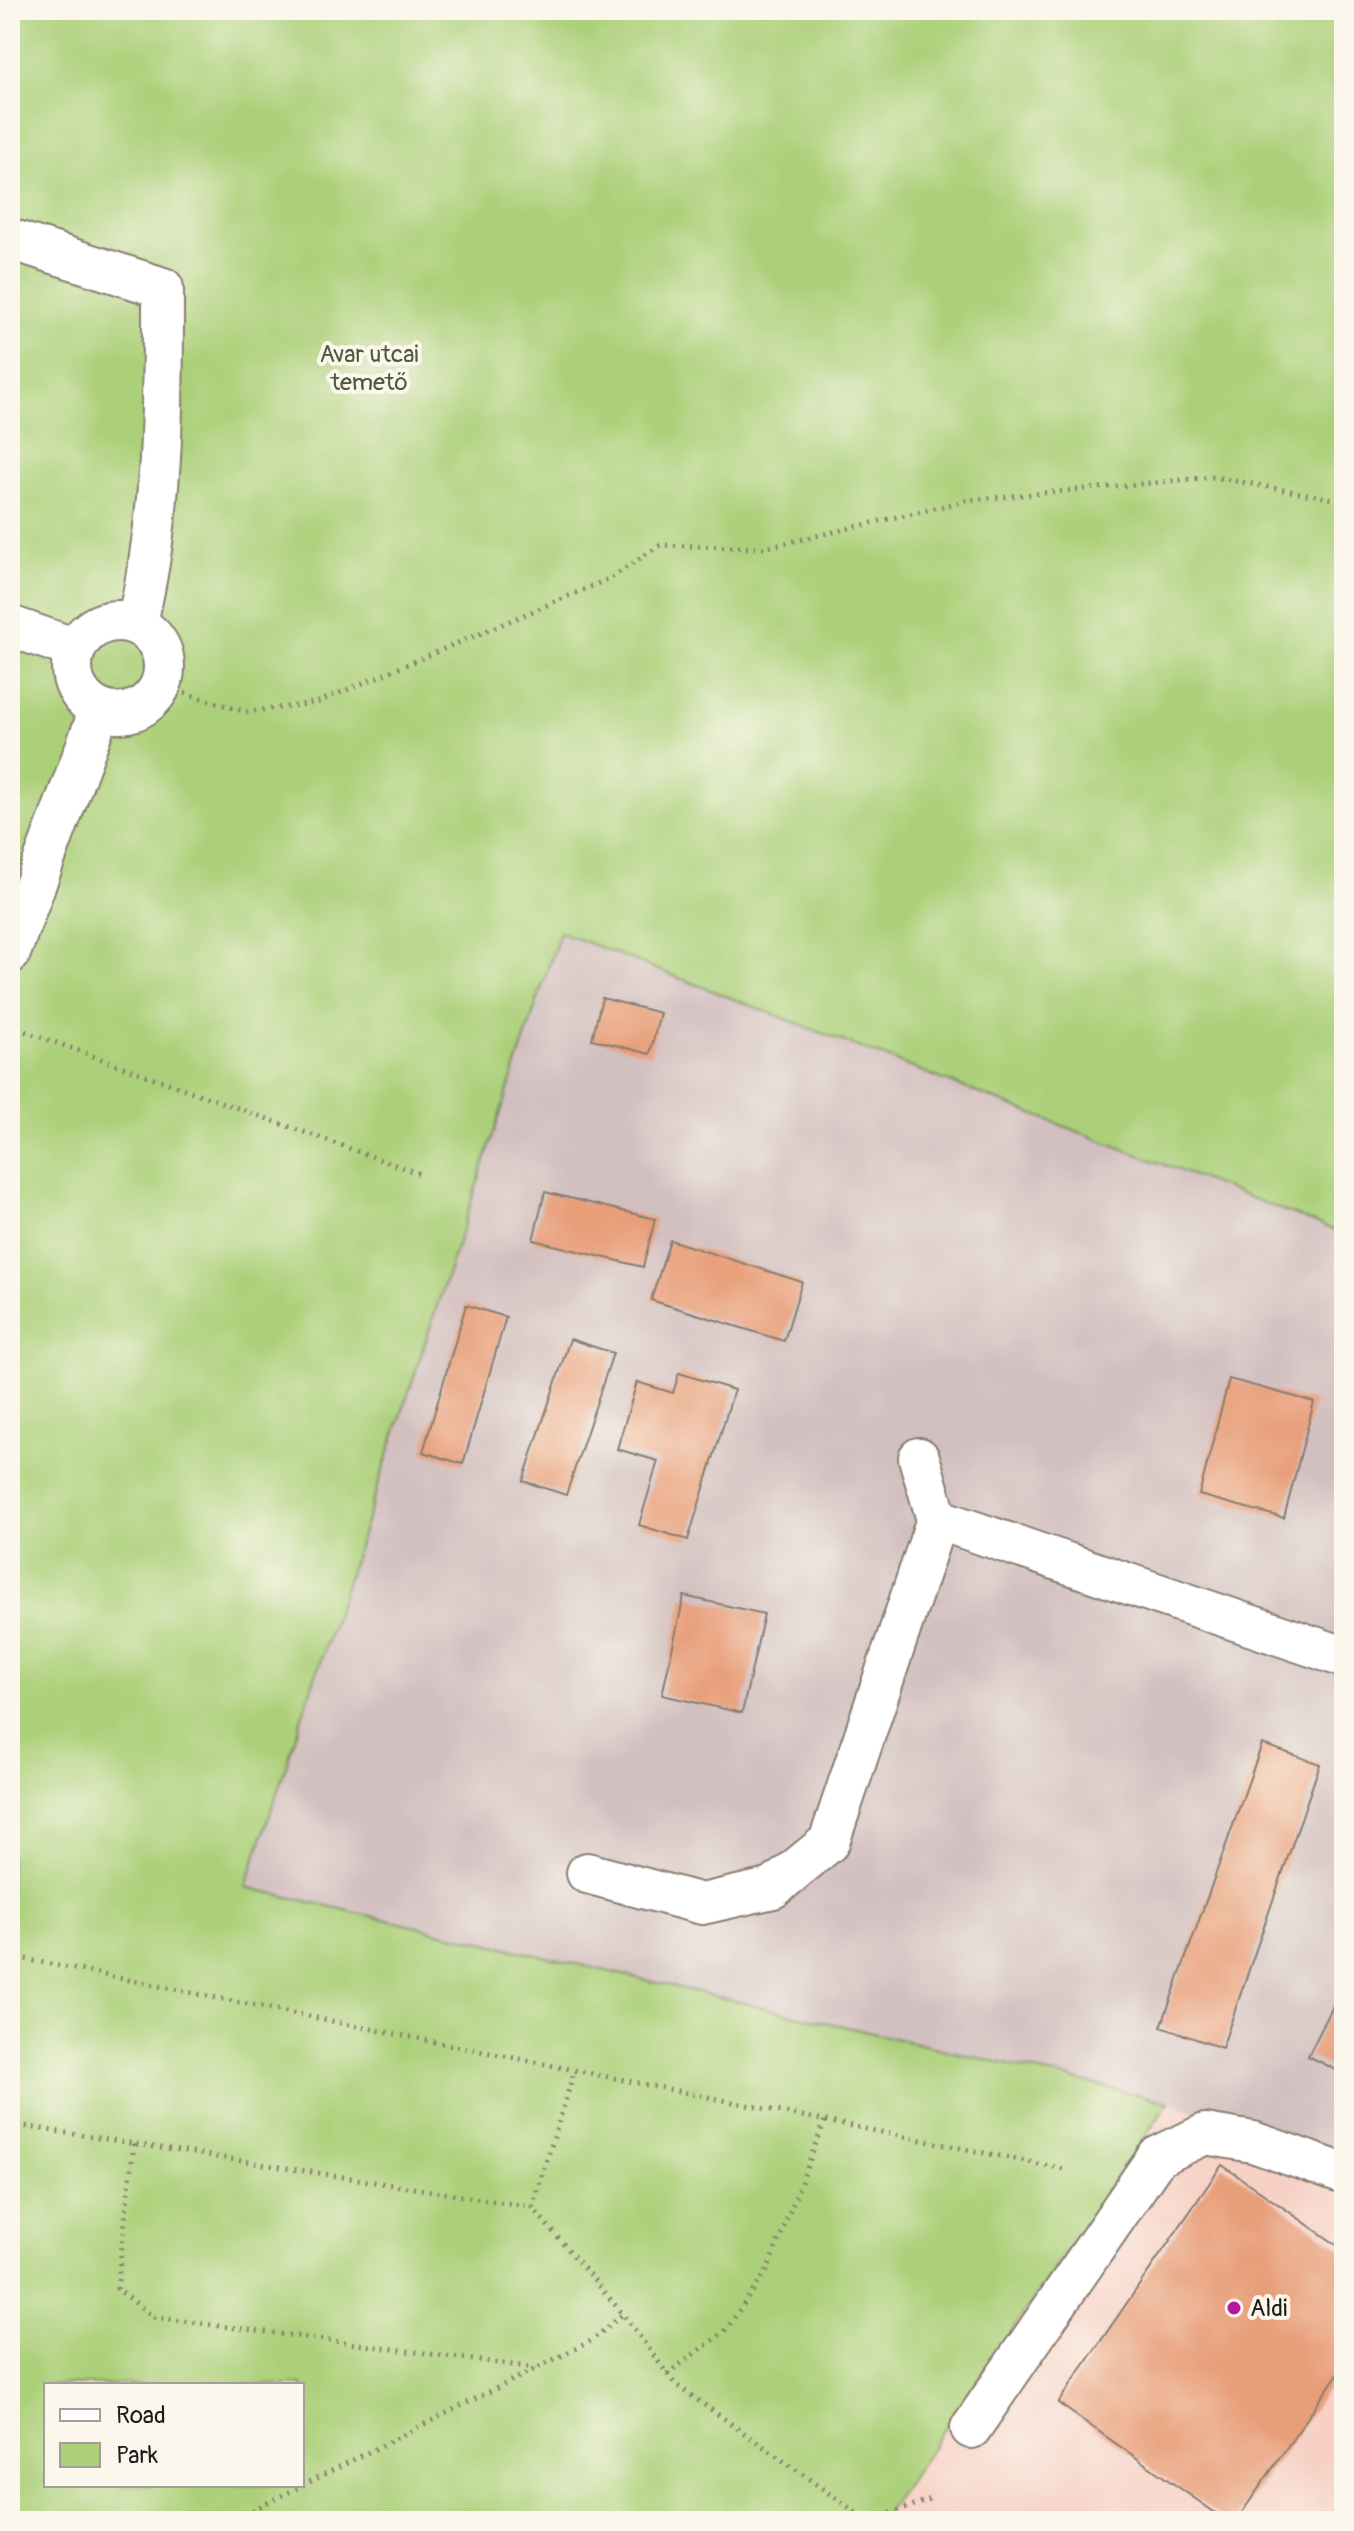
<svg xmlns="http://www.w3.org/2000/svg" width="1354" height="2531" viewBox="0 0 1354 2531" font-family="Pangolin,sans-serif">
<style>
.built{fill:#f7d1c6}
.industrial{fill:#d2bfbf}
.green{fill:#acd079;stroke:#64764a;stroke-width:2;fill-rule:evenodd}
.building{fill:#e89e79}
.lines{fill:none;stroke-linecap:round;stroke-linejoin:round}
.minor-casing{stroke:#887e71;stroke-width:44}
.path{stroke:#887e71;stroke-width:5;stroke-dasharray:2 6;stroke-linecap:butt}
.minor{stroke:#fff;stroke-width:40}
.poi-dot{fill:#b5179e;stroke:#fbf7ec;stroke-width:3}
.labels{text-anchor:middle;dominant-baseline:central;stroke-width:8;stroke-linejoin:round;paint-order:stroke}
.park-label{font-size:24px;fill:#4e5b3d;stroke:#fbf7ec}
.poi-label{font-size:24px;fill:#1c1c1c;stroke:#fbf7ec;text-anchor:start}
</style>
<rect width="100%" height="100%" fill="#fbf7ec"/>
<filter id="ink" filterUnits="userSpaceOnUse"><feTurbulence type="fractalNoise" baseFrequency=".0125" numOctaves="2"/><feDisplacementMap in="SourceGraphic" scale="16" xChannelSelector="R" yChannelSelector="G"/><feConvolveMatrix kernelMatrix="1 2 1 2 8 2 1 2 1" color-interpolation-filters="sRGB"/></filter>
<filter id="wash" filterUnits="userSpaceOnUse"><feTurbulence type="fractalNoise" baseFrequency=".006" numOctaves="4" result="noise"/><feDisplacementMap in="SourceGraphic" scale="32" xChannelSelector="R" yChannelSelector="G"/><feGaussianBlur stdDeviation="1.8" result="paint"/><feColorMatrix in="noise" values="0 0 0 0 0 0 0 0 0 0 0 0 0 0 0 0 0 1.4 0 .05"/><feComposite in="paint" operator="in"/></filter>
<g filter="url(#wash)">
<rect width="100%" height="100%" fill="#f4e1c6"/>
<path class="built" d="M1169,2102L1344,2165V2521H887L884,2518Z"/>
<path class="industrial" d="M560,932L1344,1234V2165L1169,2102L246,1888Z"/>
<path class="green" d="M10,10H1344V1234L560,932L246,1887L1169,2102L884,2517L887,2521H10ZM46,2385H302V2485H46Z"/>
<g id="blocks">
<g class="building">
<path d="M602,998L660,1013L650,1054L592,1039Z"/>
<path d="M545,1192L655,1219L643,1267L533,1240Z"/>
<path d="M670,1240L802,1282L784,1341L651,1300Z"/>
<path d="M466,1305L506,1317L463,1464L423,1452Z"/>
<path d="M570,1339L613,1353L566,1495L523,1481Z"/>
<path d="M679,1373L734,1390L688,1540L639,1525L658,1461L617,1449L637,1382L673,1393Z"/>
<path d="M1229,1379L1314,1402L1284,1518L1199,1495Z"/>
<path d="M684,1596L764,1614L742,1713L662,1695Z"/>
<path d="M1262,1744L1320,1764L1222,2048L1161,2027Z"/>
<path d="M1344,1984V2074L1308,2056Z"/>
<path d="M1222,2165L1344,2250V2365L1236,2521H1227L1058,2403Z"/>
</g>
</g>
</g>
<g filter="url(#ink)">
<use href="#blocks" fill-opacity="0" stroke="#887e71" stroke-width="2"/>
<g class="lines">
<defs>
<g id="minor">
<path d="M10,239L163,288C163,400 164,513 137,622"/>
<circle cx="118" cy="667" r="46"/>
<path d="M10,626L73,648"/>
<path d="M10,953L99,712"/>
<path d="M919,1458L937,1519L1344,1657"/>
<path d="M587,1873L702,1904L773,1888L829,1842L937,1519"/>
<path d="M971,2428L1157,2157L1205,2134L1253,2142L1344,2174"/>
</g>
</defs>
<use href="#minor" class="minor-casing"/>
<g class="path">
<path d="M162,686L246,712L316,703L611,578L660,545L765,548L969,500L1214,477L1344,501"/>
<path d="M10,1026L423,1175"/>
<path d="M10,1956L1064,2169"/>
<path d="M10,2124L532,2207L623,2314L675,2384L868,2521L931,2499"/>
<path d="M134,2144L117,2289L154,2317L535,2368"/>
<path d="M532,2207L575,2070"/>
<path d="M667,2374L724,2332L767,2271L825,2120"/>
<path d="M231,2521L591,2341L623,2314"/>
</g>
<use href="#minor" class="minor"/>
</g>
</g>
<circle class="poi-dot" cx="1234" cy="2308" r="8"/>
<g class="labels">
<g class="park-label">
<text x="369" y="354">Avar utcai<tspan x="369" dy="28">temető</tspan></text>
</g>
<g class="poi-label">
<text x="1250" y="2308">Aldi</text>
</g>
</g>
<rect width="1354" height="2531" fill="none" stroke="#fbf7ec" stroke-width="40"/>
<rect x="44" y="2383" width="260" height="104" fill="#fbf7ec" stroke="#a29f99" stroke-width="2"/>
<rect x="60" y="2409" width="40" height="12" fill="#ffffff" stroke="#a29f99" stroke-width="2"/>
<text x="116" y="2423" font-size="24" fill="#1c1c1c">Road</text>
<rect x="60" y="2443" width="40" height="24" fill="#acd079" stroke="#a29f99" stroke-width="2"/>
<text x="116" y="2463" font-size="24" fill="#1c1c1c">Park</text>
</svg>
